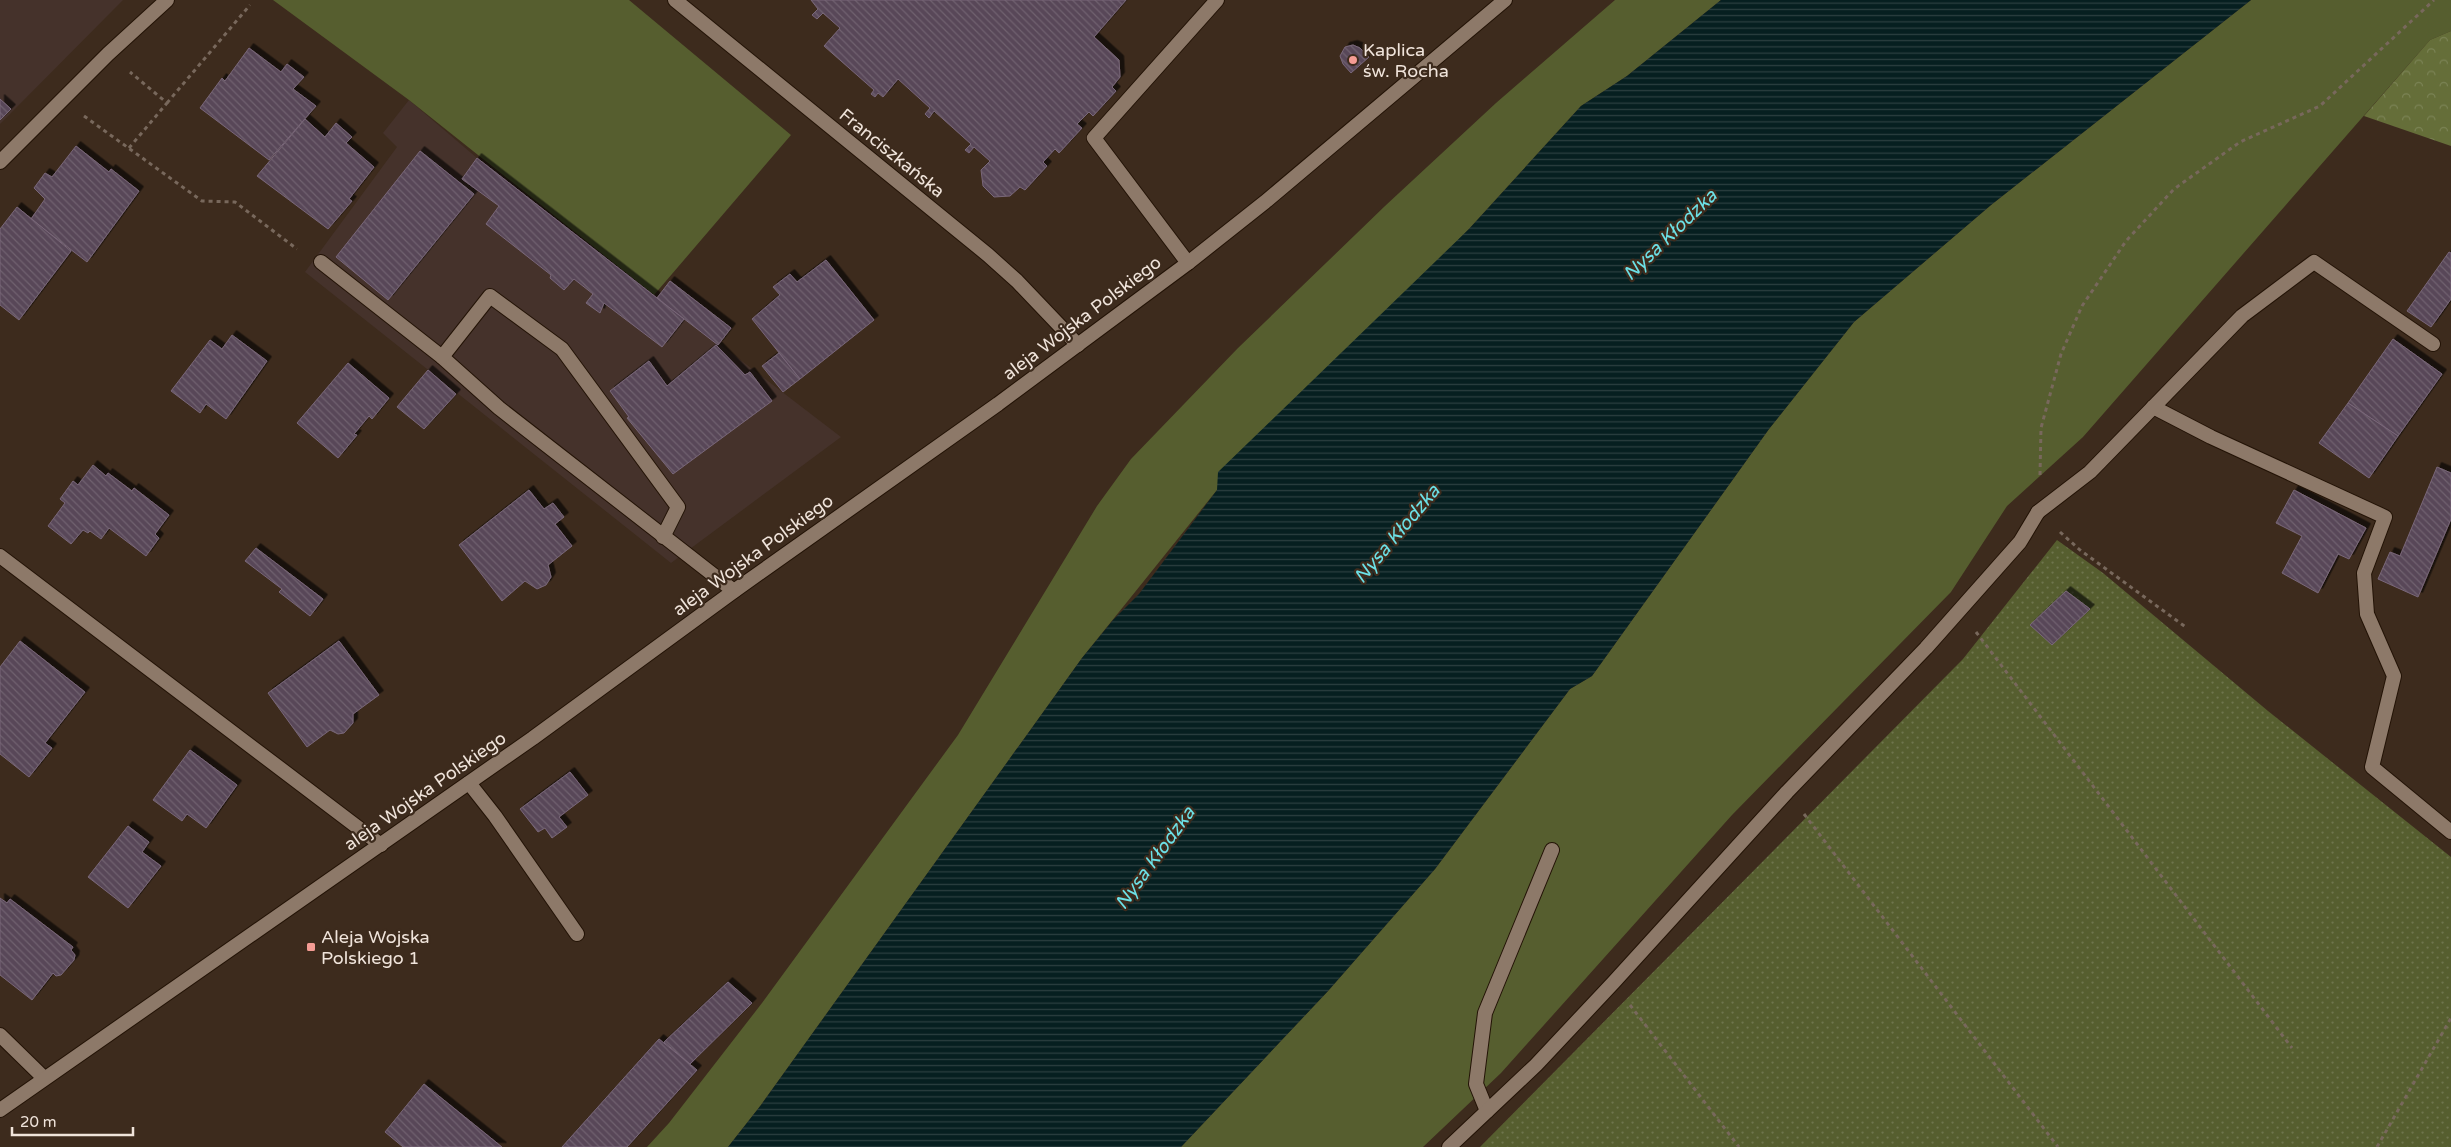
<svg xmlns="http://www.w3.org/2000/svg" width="2451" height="1147" viewBox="0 0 2451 1147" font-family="'Varela Round',sans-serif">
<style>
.commercial{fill:#45322b}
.green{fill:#565e2f}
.forest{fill:url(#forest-crowns)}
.garden{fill:url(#garden-dots)}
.water{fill:url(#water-rules)}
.building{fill:url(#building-back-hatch);stroke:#796779;filter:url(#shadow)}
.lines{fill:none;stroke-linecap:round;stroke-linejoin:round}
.service-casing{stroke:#231306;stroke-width:16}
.minor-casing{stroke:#231306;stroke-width:16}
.tertiary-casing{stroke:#231306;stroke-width:16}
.path{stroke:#78685c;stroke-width:3;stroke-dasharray:4 4;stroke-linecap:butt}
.service{stroke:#8d7969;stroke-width:14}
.minor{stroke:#8d7969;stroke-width:14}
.tertiary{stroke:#8d7969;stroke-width:14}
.poi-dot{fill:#f59c94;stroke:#3d2b1d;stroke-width:2}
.labels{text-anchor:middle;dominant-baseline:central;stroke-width:4.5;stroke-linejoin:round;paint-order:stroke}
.poi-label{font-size:18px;fill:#f0e4db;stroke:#3d2b1d;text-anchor:start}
.street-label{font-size:18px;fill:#f0e4db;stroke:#3d2b1d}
.water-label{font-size:19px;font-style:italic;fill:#6ce1e7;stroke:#3d2b1d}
</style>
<defs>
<pattern id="forest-crowns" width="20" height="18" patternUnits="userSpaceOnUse" patternTransform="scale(1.25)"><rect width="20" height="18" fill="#656e39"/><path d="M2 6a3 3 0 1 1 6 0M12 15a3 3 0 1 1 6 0" fill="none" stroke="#7b8355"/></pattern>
<pattern id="garden-dots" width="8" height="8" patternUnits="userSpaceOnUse" patternTransform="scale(1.25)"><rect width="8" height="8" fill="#565e2f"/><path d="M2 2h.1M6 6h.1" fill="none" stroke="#6f754d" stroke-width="1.8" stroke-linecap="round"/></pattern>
<pattern id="water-rules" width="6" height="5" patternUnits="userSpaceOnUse" patternTransform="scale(1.25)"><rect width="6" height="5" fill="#061f20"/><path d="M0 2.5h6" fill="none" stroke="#2b3f40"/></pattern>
<pattern id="building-back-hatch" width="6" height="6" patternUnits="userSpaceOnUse" patternTransform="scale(1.25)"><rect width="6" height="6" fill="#584758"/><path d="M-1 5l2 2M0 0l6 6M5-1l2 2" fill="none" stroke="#70616f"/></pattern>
<filter id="shadow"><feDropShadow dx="4.5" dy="-4.5" stdDeviation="0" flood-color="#0009"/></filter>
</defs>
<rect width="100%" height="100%" fill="#3d2b1d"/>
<g class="commercial">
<path d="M0,0H123L0,124Z"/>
<path d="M409,100L477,158L841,437L671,563L305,272L397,147L383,133Z"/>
</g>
<g class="green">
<path d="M273,0H629L791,135L654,295L409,100Z"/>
<path d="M1615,0H1721L1627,76L1581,106L1469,229L1217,490L1082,658L761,1105L728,1147H647L669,1123L762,1003L958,735L1097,506L1131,459L1238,348L1385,206L1496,103Z"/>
<path d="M2251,0H2451V31L2430,40L2083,437L2007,506L1951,592L1732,815L1501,1073L1423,1147H1181L1328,991L1435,869L1570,689L1592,676L1769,429L1854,322L1991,205Z"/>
</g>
<path class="forest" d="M2451,31V146L2364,116L2430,40Z"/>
<path class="garden" d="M2057,540L2103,573L2268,711L2451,857V1147H1480L1963,659Z"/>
<path class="water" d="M1721,0H2251L1991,205L1854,322L1769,429L1592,676L1570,689L1435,869L1328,991L1181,1147H728L761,1105L1082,658L1113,620L1139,594L1217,490L1218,472L1469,229L1581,106L1627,76Z"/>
<g class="building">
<path d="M811,0H1126L1094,37L1119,60L1120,77L1112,87L1116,91L1093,116L1089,112L1077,124L1082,128L1059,153L1055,149L1043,162L1047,166L1025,190L1020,187L1010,196L994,197L983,186L981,170L990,161L974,147L969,153L965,150L971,144L934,111L929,118L925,114L930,108L898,79L883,97L878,93L875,97L871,94L874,90L824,46L840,28L823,13L817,19L812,15L818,9Z"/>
<path d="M1353,45L1360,48L1369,57L1351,73L1343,64L1340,56L1345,47Z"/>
<path d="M249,48L281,72L287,64L304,77L293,89L316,106L269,160L200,108L222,78L225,81Z"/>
<path d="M0,99L11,109L0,120Z"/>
<path d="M305,119L325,137L336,123L352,137L346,143L374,167L349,199L352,201L328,229L257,176Z"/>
<path d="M76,146L109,172L111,169L139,191L87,262L31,219L45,199L34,188L45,173L52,177Z"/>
<path d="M420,151L474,194L388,300L336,257Z"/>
<path d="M477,158L684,319L662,347L604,303L600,313L586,303L593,294L574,279L564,290L550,278L551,275L486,224L499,206L462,179Z"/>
<path d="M17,207L71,251L19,320L0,305V229Z"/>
<path d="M2449,252L2451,253V299L2431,327L2407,311Z"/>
<path d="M826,260L874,320L800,379L752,319L780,295L773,287L790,274L797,282Z"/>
<path d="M670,281L731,328L718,345L657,298Z"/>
<path d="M232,335L267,361L226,419L206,404L200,413L171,391L210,340L222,349Z"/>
<path d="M2393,339L2442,374L2398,436L2348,403Z"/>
<path d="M716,345L745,375L750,372L772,401L673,474L627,418L629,417L610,391L649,361L667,386Z"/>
<path d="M779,353L800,379L783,392L762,366Z"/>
<path d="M348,363L389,398L372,419L369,416L354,434L357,435L338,458L297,423Z"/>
<path d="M428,370L456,394L424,429L397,407Z"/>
<path d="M2348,403L2398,436L2369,478L2319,443Z"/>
<path d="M93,465L106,476L108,473L132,491L134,488L169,515L155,534L159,538L146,556L109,528L101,539L90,531L88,533L83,530L71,544L48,526L65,503L60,499L73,481L78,485Z"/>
<path d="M2437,467L2451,473V519L2418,597L2378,579L2390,552L2400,556Z"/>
<path d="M529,490L544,509L553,503L564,517L555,524L572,546L548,565L551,577L546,585L537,589L525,581L502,601L459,545Z"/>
<path d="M2294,490L2366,528L2349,559L2338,554L2318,593L2282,573L2302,536L2276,523Z"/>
<path d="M256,548L323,599L310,616L279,592L282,589L245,561Z"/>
<path d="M2066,591L2090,609L2052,645L2030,625Z"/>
<path d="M20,641L85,692L45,743L52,748L29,777L0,754V667Z"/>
<path d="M339,641L379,695L353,714V723L344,733L338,734L330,730L307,747L268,693Z"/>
<path d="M190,750L237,785L206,828L187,814L182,821L153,800Z"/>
<path d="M570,772L588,795L559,817L567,827L552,838L545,828L538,832L520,809Z"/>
<path d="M128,826L149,842L142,852L161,866L128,908L88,877Z"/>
<path d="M0,898L7,903L10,899L73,947L71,950L75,955L74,960L61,975L56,976L53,973L32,1000L0,975Z"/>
<path d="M728,982L752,1003L690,1064L664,1042Z"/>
<path d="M659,1039L697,1070L627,1147H562Z"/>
<path d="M424,1084L502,1147H403L385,1132Z"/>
</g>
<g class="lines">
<defs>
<g id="service">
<path d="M0,162L108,54L167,0"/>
<path d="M321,262L442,357L499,408L734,591"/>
<path d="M1188,263L1094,138L1217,0"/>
<path d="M442,357L490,296L562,349L678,507L663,537"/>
<path d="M2153,407L2211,437L2385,517L2364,573L2367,614L2394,676L2372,767L2451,832"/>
<path d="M2038,512L2090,472L2242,316L2314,262L2433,344"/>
<path d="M0,556L381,845"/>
<path d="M469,783L495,816L577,934"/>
<path d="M1487,1111L1476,1084L1485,1013L1552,850"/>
</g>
<g id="minor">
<path d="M0,1035L44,1078"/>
<path d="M1449,1147L1536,1065L1613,983L1787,792L1926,648L2020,542L2038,512"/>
</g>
<g id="tertiary">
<path d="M675,0L988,255L1017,281L1078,345"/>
<path d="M0,1110L533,738L734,591L998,404L1188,263L1265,202L1505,0"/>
</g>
</defs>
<use href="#service" class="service-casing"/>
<use href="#minor" class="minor-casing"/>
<use href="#tertiary" class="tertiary-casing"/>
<g class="path">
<path d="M167,103L250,5"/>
<path d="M84,116L202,201L235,202L297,249"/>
<path d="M129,148L167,103L130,72"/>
<path d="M2040,475L2041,428L2061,354L2082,306L2126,241L2174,189L2240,142L2320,106L2434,0"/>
<path d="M2060,532L2080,550L2187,628"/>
<path d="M1976,632L2292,1048"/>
<path d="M1804,814L2058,1147"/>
<path d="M1630,1005L1739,1147"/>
<path d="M2377,1147L2451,1018"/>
</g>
<use href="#service" class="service"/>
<use href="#minor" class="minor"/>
<use href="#tertiary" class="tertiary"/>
</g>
<g class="poi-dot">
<circle cx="1353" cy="60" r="5"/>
<rect x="306" y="942" width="10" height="10" rx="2.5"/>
</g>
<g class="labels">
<g class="poi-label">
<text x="1363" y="50">Kaplica<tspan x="1363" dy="21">św. Rocha</tspan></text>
<text x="321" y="937">Aleja Wojska<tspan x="321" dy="21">Polskiego 1</tspan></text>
</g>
<g class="street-label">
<text transform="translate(892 153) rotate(39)">Franciszkańska</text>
<text transform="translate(1082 318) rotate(-37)">aleja Wojska Polskiego</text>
<text transform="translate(753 555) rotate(-36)">aleja Wojska Polskiego</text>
<text transform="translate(425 791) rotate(-35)">aleja Wojska Polskiego</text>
</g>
<g class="water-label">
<text transform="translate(1670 235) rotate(-44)">Nysa Kłodzka</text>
<text transform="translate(1397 534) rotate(-50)">Nysa Kłodzka</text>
<text transform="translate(1155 858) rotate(-54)">Nysa Kłodzka</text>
</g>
</g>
<path d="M12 1127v8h121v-8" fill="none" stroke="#f0e4db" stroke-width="2.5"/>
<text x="20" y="1127" font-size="15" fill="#f0e4db" stroke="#3d2b1d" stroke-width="4" paint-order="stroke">20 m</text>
</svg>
